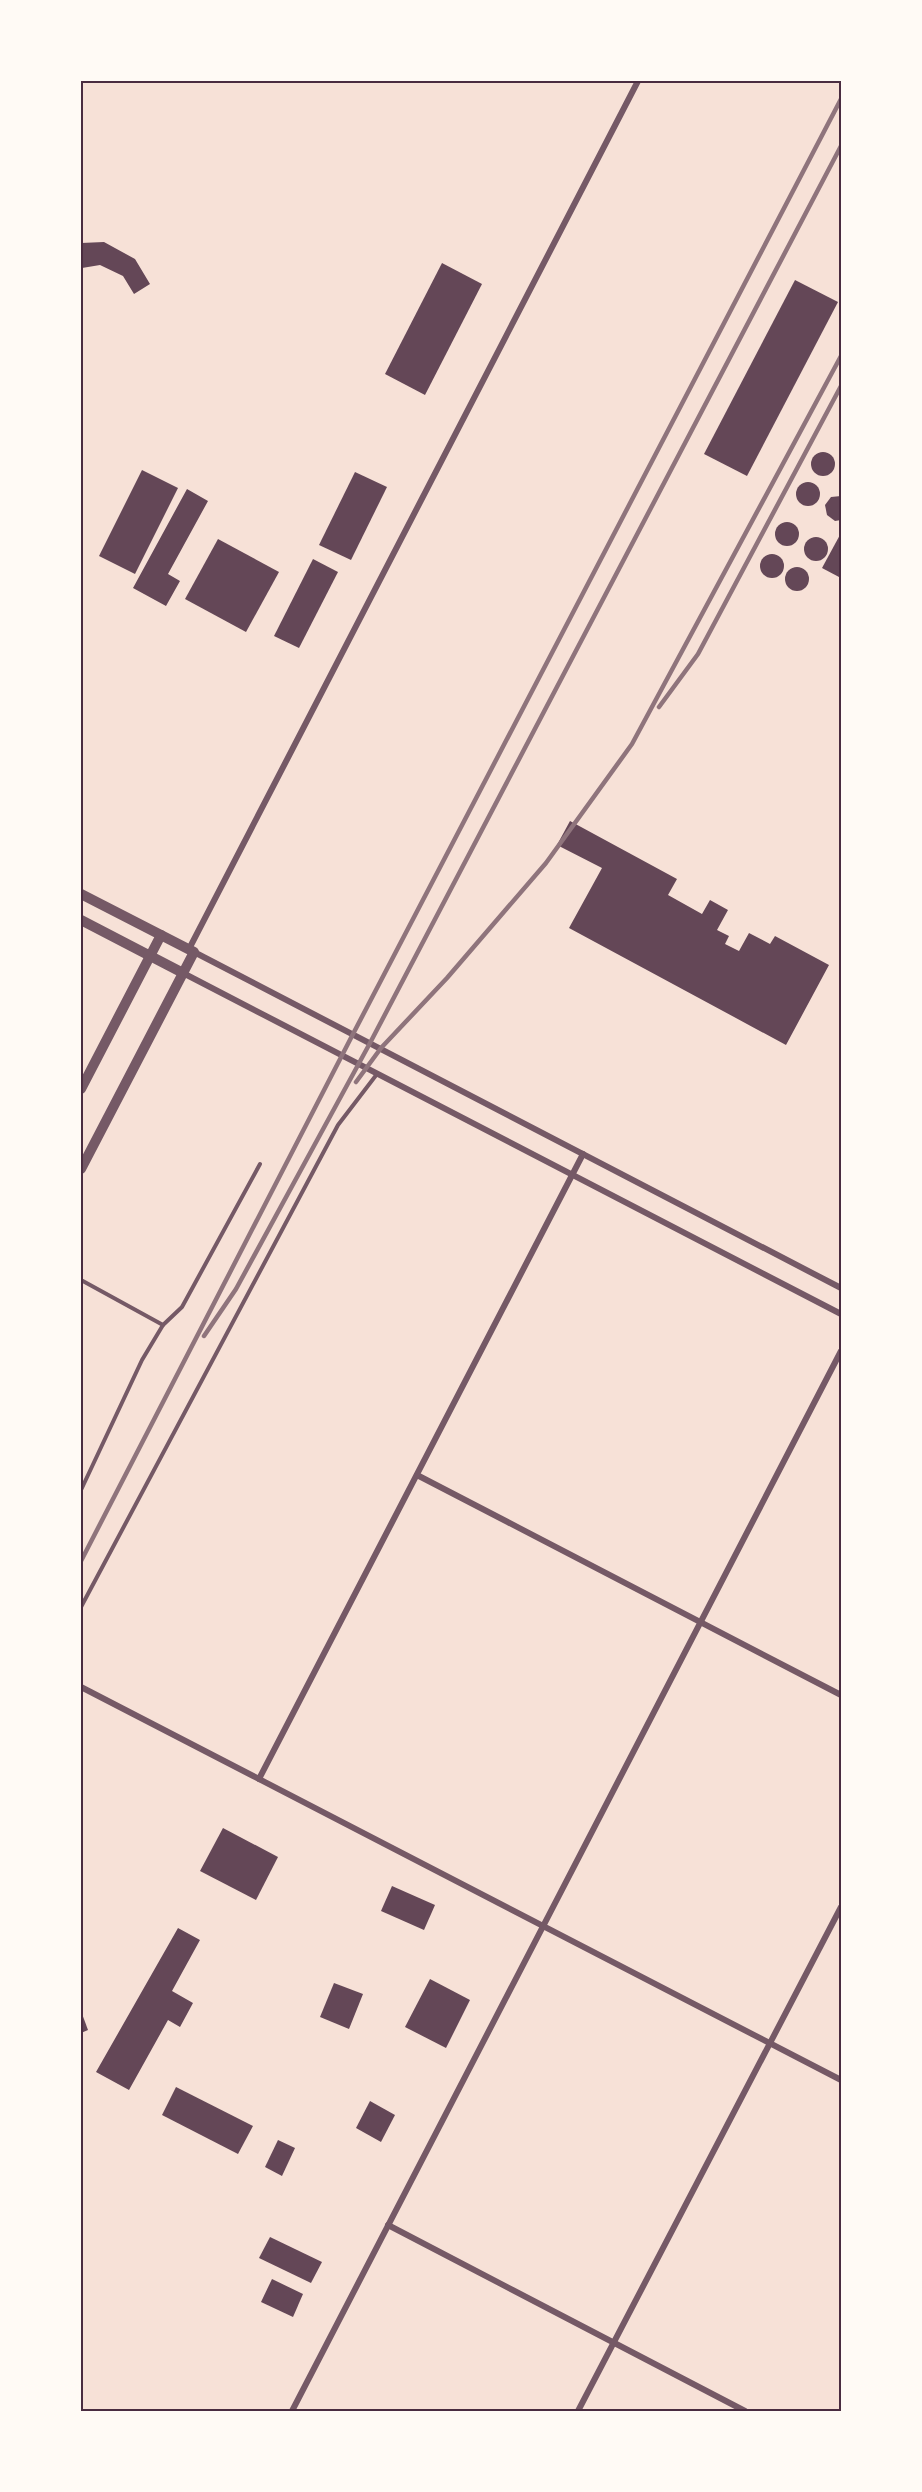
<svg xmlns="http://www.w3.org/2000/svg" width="922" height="2492" viewBox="0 0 922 2492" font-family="Roboto,sans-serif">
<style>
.building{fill:#644757}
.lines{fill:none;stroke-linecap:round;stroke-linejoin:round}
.service{stroke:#755966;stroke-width:4}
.minor{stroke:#755966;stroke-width:6}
.tertiary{stroke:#755966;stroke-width:10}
.rail{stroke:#8f747c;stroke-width:4.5}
.neatline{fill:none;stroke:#4a2c40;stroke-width:2}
</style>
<rect width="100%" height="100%" fill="#f7e1d7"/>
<g class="building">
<path d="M104,242L135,259L150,284L134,294L123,276L100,265L82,268L81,243Z"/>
<path d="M442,263L482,284L425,395L385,374Z"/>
<path d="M795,280L838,302L747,476L704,454Z"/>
<circle cx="823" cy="464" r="12"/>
<path d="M142,470L178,488L135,574L99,556Z"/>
<path d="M355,472L387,487L351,560L319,545Z"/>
<circle cx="808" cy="494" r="12"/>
<path d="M187,489L208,501L168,574L180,581L166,606L133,588Z"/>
<path d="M841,496V520L835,521L827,515L825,505L831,497Z"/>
<circle cx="787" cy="534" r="12"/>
<path d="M841,533V574L839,577L822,568Z"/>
<circle cx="816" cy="549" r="12"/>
<path d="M218,539L279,572L246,632L185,599Z"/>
<circle cx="772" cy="566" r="12"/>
<path d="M313,559L338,572L299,648L274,636Z"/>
<circle cx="797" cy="579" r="12"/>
<path d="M570,821L677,879L668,895L702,914L710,900L728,910L717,930L729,936L725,944L739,951L749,933L770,944L775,936L829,965L786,1045L569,928L602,868L557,845Z"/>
<path d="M223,1828L278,1857L256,1900L200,1871Z"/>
<path d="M392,1886L435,1905L424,1930L381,1911Z"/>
<path d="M178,1928L200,1940L172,1991L193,2003L180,2027L168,2020L129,2090L96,2072Z"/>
<path d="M430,1979L470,2000L446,2048L405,2027Z"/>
<path d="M334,1983L363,1994L349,2029L320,2017Z"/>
<path d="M81,2011L88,2030L81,2033Z"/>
<path d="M176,2087L253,2126L238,2154L162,2115Z"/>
<path d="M370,2101L395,2115L381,2142L356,2128Z"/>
<path d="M278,2140L295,2148L282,2176L265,2167Z"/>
<path d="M270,2237L322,2262L311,2283L259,2258Z"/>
<path d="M272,2279L303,2294L293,2317L261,2302Z"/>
</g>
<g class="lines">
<g class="service">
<path d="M81,1280L163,1325"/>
<path d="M81,1490L142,1360L163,1325L182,1307L260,1164"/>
<path d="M81,1607L338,1125L377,1074"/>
</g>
<g class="minor">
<path d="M189,949L638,81"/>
<path d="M194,952L841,1288"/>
<path d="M183,973L841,1314"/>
<path d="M417,1475L841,1695"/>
<path d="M81,1687L841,2080"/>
<path d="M259,1779L583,1154"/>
<path d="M388,2225L745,2411"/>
<path d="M292,2411L841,1351"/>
<path d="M578,2411L841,1907"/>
</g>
<g class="tertiary">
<path d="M81,894L194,952L81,1169"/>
<path d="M81,920L183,973"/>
<path d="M81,1089L161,935"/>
</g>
<g class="rail">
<path d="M659,707L698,654L841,386"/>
<path d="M356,1082L381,1048L447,978L546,863L632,744L841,356"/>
<path d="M204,1336L236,1289L370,1043L841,146"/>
<path d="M81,1561L353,1034L841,99"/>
</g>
</g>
<rect width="922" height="2492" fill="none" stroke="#fffaf5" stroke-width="165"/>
<rect x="82" y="82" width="758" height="2328" class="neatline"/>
</svg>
